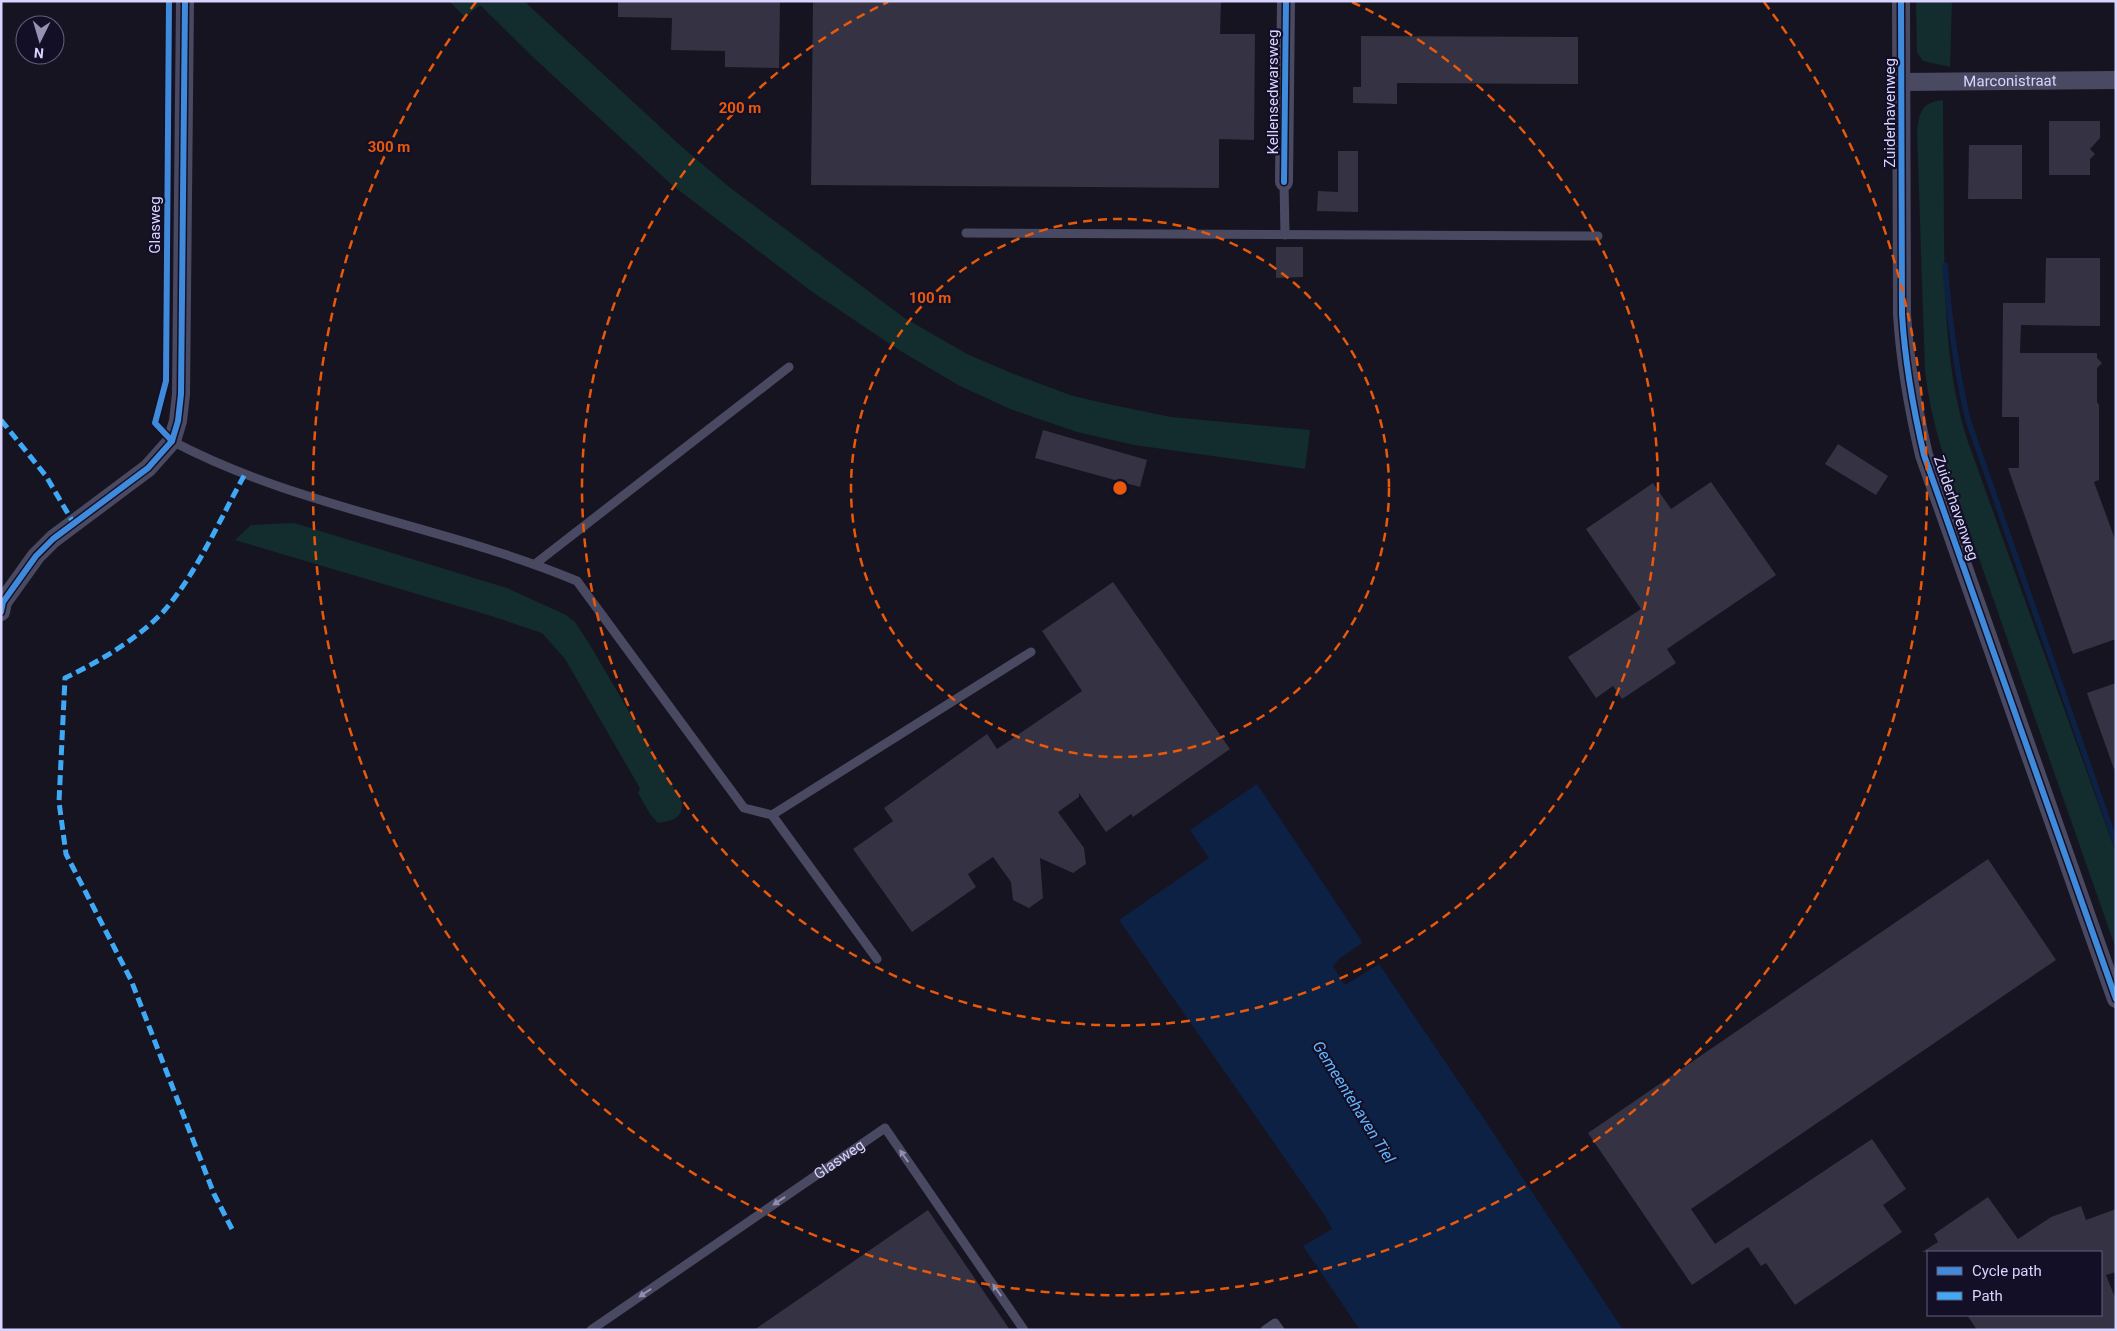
<svg xmlns="http://www.w3.org/2000/svg" width="2117" height="1331" viewBox="0 0 2117 1331" font-family="Roboto,sans-serif">
<style>
.green{fill:#132c2d}
.water{fill:#0d2144}
.lines{fill:none;stroke-linecap:round;stroke-linejoin:round}
.stream{stroke:#0d2144;stroke-width:5.5}
.building{fill:#343243}
.service{stroke:#4a4962;stroke-width:9}
.minor{stroke:#4a4962;stroke-width:18}
.quiet{stroke:#3fa9f5;stroke-width:5;stroke-dasharray:10 5;stroke-linecap:butt}
.cycleway-casing{stroke:#130f26;stroke-width:9}
.cycleway{stroke:#408adc;stroke-width:6}
.oneway{fill:#928eb0}
.ring{fill:none;stroke:#e8590c;stroke-width:2.5;stroke-dasharray:9 6}
.labels{text-anchor:middle;dominant-baseline:central;stroke-width:4.5;stroke-linejoin:round;paint-order:stroke}
.street-label{font-size:15px;fill:#d9d4ff;stroke:#130f26}
.water-label{font-size:16px;font-style:italic;fill:#62b6ff;stroke:#130f26}
.centre{fill:#e8590c;stroke:#130f26;stroke-width:2.5}
.ring-label{font-size:15px;text-anchor:middle;font-weight:bold;fill:#e8590c;stroke:#130f26;stroke-width:4.5;stroke-linejoin:round;paint-order:stroke}
</style>
<rect width="100%" height="100%" fill="#161421"/>
<g class="green">
<path d="M449,1H524L682,147L728,186L903,317L967,354L1011,373L1070,395L1103,403L1171,417L1310,430L1305,469L1134,445L1077,432L1010,409L958,385L899,350L811,291L672,185L535,59L480,5L465,17Z"/>
<path d="M1916,1H1952L1950,67L1923,61L1917,52Z"/>
<path d="M1943,100C1943,147 1944,194 1944,241C1945,309 1947,377 1968,442L2116,853V949L1947,467C1937,435 1929,405 1925,371L1917,131C1920,111 1921,103 1943,100Z"/>
<path d="M294,523L507,588L566,615L575,622L590,645L682,802C683,819 672,821 658,823L650,814L638,793L640,789L637,783L565,659L542,633L488,615L235,540L251,525Z"/>
</g>
<path class="water" d="M1257,784L1361,940L1362,943L1339,959L1333,966L1344,984H1347L1379,964L1486,1122L1623,1330H1360L1303,1246L1332,1229L1325,1216L1119,920L1209,858L1190,830Z"/>
<g class="lines">
<path class="stream" d="M1945,265C1949,318 1956,369 1968,420L2116,844"/>
</g>
<g class="building">
<path d="M618,1H780L779,68L725,67V51L671,50L672,18L618,17Z"/>
<path d="M813,1H1221L1220,34H1255L1254,140L1219,139V188L811,185Z"/>
<path d="M1361,36L1578,37V84L1397,83V104L1353,103V87H1361Z"/>
<path d="M2049,121H2100V138L2090,149L2095,154L2090,159V175H2049Z"/>
<path d="M1969,145H2022V199H1968Z"/>
<path d="M1338,151H1358V212L1317,211L1318,191L1338,192Z"/>
<path d="M1276,247H1303V277L1276,278Z"/>
<path d="M2046,258H2100V326L2021,325L2020,353H2097V358L2102,363L2097,368V402L2099,405V480L2094,482L2116,542V639L2073,654L2008,468H2019V417H2002L2003,303H2045Z"/>
<path d="M1043,430L1147,460L1140,487L1035,458Z"/>
<path d="M1838,444L1888,476L1876,495L1825,464Z"/>
<path d="M1711,482L1776,575L1667,649L1676,663L1622,699L1613,686L1596,698L1568,657L1641,609L1586,529L1653,483L1671,509Z"/>
<path d="M1113,582L1230,749L1133,817L1131,814L1106,832L1079,793V797L1058,812L1084,848L1086,864L1073,873L1040,858L1043,898L1029,908L1013,900L1011,882L993,857L968,874L976,887L912,932L853,849L893,821L884,808L987,734L997,749L1082,691L1042,631Z"/>
<path d="M2116,683V768L2114,769L2087,693Z"/>
<path d="M1988,859L2056,960L1691,1209L1715,1244L1872,1139L1906,1189L1883,1205L1902,1232L1795,1305L1766,1263L1761,1266L1748,1247L1692,1285L1588,1133Z"/>
<path d="M1988,1197L2018,1239L2051,1217L2081,1206L2086,1220L2116,1209V1272L2106,1275L2116,1300V1330H1977L1967,1315H2101V1252H1922L1938,1242L1934,1234Z"/>
<path d="M928,1210L1010,1330H754Z"/>
</g>
<g class="lines">
<g class="service">
<path d="M1284,182L1285,235"/>
<path d="M966,233L1598,236"/>
<path d="M172,441C298,508 446,526 577,581L744,808L772,815L877,959"/>
<path d="M535,564L789,367"/>
<path d="M772,815L1031,652"/>
<path id="s1" d="M591,1330L885,1128L1024,1330"/>
<path d="M1265,1330L1275,1323L1280,1330"/>
</g>
<g class="minor">
<path d="M1901,1L1902,314C1905,363 1913,408 1924,455L2116,999"/>
<path id="s2" d="M1902,82L2116,80"/>
<path d="M1284,182L1286,1"/>
<path d="M1,612L3,602L36,556L53,539L148,468L172,441L178,421L181,394L185,1"/>
</g>
<g class="quiet">
<path d="M1,420L46,476L74,524"/>
<path d="M232,1229L214,1194L131,980L66,854L59,802L65,678C100,661 136,640 163,612C196,575 221,517 245,474"/>
</g>
<defs>
<g id="cycleway">
<path d="M169,1L166,381L155,423L172,441"/>
<path d="M1901,1L1902,314C1905,363 1913,408 1924,455L2116,999"/>
<path d="M1284,182L1286,1"/>
<path d="M1,612L3,602L36,556L53,539L148,468L172,441L178,421L181,394L185,1"/>
</g>
</defs>
<use href="#cycleway" class="cycleway-casing"/>
<use href="#cycleway" class="cycleway"/>
</g>
<defs><path id="oneway-solid" d="M-6-.8H1V-3.2L6.5 0L1 3.2V.8H-6Z" transform="scale(1.25)"/></defs>
<g class="oneway">
<use href="#oneway-solid" transform="translate(904 1156) rotate(-125)"/>
<use href="#oneway-solid" transform="translate(779 1201) rotate(146)"/>
<use href="#oneway-solid" transform="translate(997 1290) rotate(-125)"/>
<use href="#oneway-solid" transform="translate(645 1293) rotate(146)"/>
</g>
<g class="ring">
<circle cx="1120" cy="488" r="269"/>
<path d="M1352 2A538 538 0 1 1 888 2"/>
<path d="M1764 2A807 807 0 1 1 476 2"/>
</g>
<g class="labels">
<g class="street-label">
<text stroke="none"><textPath href="#s2" startOffset="108">Marconistraat</textPath></text>
<text transform="translate(1273 92) rotate(-90)">Kellensedwarsweg</text>
<text transform="translate(1890 113) rotate(-90)">Zuiderhavenweg</text>
<text transform="translate(155 225) rotate(-90)">Glasweg</text>
<text transform="translate(1956 508) rotate(71)">Zuiderhavenweg</text>
<text stroke="none"><textPath href="#s1" startOffset="301">Glasweg</textPath></text>
</g>
<g class="water-label">
<text transform="translate(1354 1102) rotate(58)">Gemeentehaven Tiel</text>
</g>
</g>
<circle cx="1120" cy="488" r="8" class="centre"/>
<g class="ring-label">
<text x="740" y="113">200 m</text>
<text x="389" y="152">300 m</text>
<text x="930" y="303">100 m</text>
</g>
<rect width="2117" height="1331" fill="none" stroke="#d9d4ff" stroke-width="5"/>
<rect x="1927" y="1251" width="175" height="65" fill="#130f26" stroke="#625e7d"/>
<rect x="1937" y="1267" width="25" height="8" fill="#408adc" stroke="#625e7d"/>
<text x="1972" y="1276" font-size="15" fill="#d9d4ff">Cycle path</text>
<rect x="1937" y="1292" width="25" height="8" fill="#3fa9f5" stroke="#625e7d"/>
<text x="1972" y="1301" font-size="15" fill="#d9d4ff">Path</text>
<g transform="translate(40 40) rotate(185)"><circle r="24" fill="#130f26" stroke="#625e7d"/>
<path d="M0-4L9 19L0 12L-9 19Z" fill="#9591b1"/>
<text y="-8" font-size="14" font-weight="bold" text-anchor="middle" fill="#d9d4ff">N</text>
</g>
</svg>
